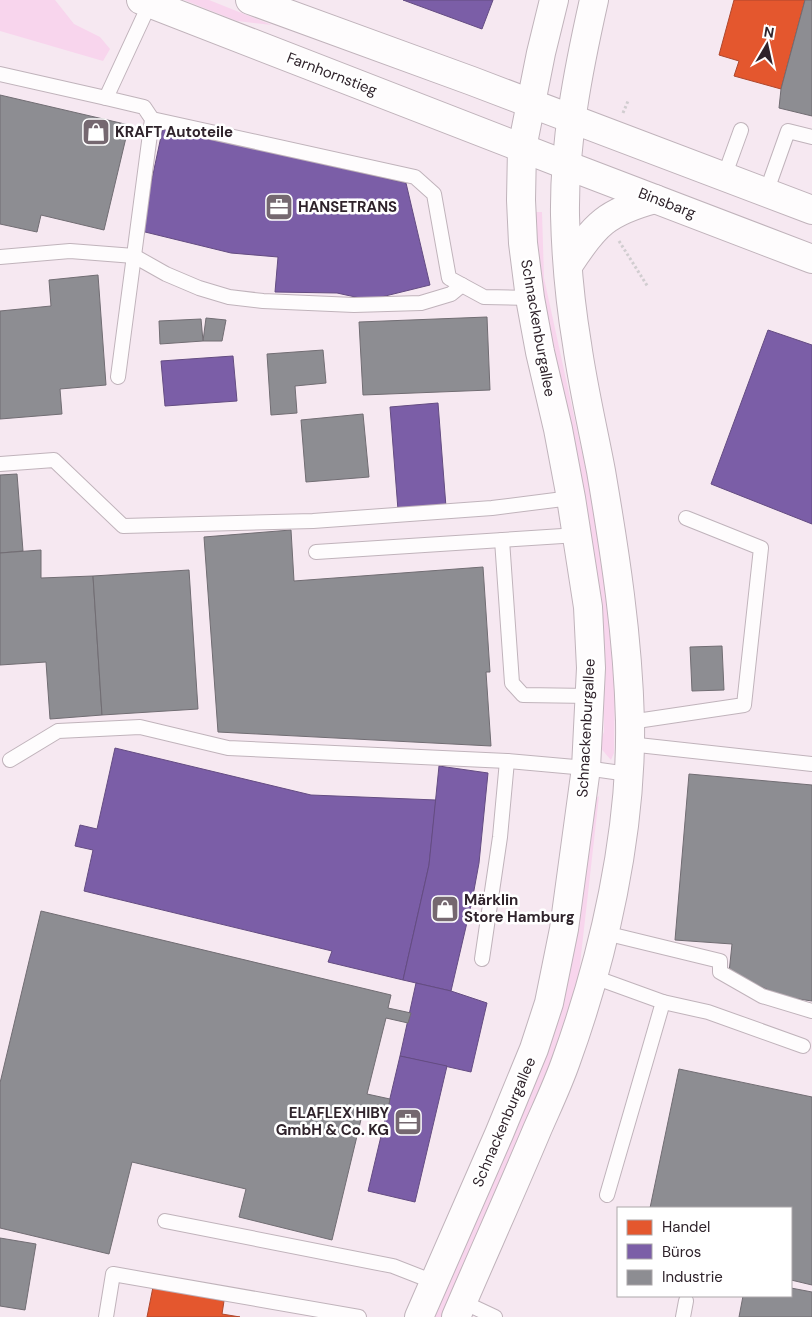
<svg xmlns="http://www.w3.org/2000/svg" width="812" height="1317" viewBox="0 0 812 1317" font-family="'DM Sans',sans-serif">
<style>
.green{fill:#f8d5ed}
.shops{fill:#e4572e;stroke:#ae472d}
.offices{fill:#7b5ea7;stroke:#644c82}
.industry{fill:#8d8d92;stroke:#716d73}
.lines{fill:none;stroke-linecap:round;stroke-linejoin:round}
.lane-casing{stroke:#c0b3bb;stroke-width:16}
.secondary-casing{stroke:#c0b3bb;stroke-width:30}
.primary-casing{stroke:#c0b3bb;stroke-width:30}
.path{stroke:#d1cdd0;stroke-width:3;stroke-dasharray:2.5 2.5;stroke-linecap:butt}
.lane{stroke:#fefcfd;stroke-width:14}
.secondary{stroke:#fefcfd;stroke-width:28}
.primary{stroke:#fefcfd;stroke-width:28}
.labels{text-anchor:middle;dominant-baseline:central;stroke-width:5;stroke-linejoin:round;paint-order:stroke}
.street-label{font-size:15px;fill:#2f232b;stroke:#fff}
.poi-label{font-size:15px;font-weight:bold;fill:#2f232b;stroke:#fff;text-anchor:start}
</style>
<rect width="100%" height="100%" fill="#f6e8f1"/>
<g class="green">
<path d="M0,0H55L74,24L100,37L110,49L103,61L0,31Z"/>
<path d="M184,0H209L272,25L237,21Z"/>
<path d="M534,212H542L544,278L599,531L615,665L614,753L611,760L598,745L604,732L603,613L577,457L542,298Z"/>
<path d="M599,796L579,973L571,1008L551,1066L443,1317H433L497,1169L517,1129L550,1042L594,800Z"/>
</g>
<g class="shops">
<path d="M734,0H805L781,89L734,76L739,61L719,55Z"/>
<path d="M153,1287L224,1301L222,1314L240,1317H147Z"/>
</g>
<g class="offices">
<path d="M403,0H493L482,29Z"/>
<path d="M163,127L406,183L430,285L369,300L337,293L275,292L278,257L231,253L141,231Z"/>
<path d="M768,330L812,345V524L711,484Z"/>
<path d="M233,356L237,401L165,406L161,361Z"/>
<path d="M438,403L446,507L398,510L390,407Z"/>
<path d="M115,748L311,795L436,800L429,865L403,980L328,962L332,951L84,891L93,850L75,846L80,825L97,829Z"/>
<path d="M439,766L488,773L479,863L472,901L451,991L403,980L429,865Z"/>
<path d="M416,983L451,991L487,1003L471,1072L400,1056Z"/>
<path d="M400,1056L447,1066L415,1202L368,1191Z"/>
</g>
<g class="industry">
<path d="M805,0H812V116L779,108L781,89Z"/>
<path d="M0,95L129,125L104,230L41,215L37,232L0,224Z"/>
<path d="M98,275L106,385L60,389L62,414L0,419V311L51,306L49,280Z"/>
<path d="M487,317L490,390L363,395L359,322Z"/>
<path d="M206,318L226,320L222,341H203Z"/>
<path d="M201,319L203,341L160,344L159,321Z"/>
<path d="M323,350L326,383L295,386L297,413L271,415L267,354Z"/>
<path d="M363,414L369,477L306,482L301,420Z"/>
<path d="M17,474L23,551L0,553V475Z"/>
<path d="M291,530L294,581L483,567L490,672H486L491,746L218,732L204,537Z"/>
<path d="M41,550V578L93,576L102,715L50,719L46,662L0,665V553Z"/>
<path d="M189,570L198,709L102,715L93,576Z"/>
<path d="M722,646L724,690L692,691L690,647Z"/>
<path d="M689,774L812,785V1001L785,997L729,973L732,944L675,940Z"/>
<path d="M41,911L391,995L388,1008L411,1013L408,1023L386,1018L367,1094L390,1099L387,1113L364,1107L332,1240L239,1217L246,1189L132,1162L109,1254L0,1228V1083Z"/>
<path d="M679,1069L812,1097V1285L791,1280V1208H650Z"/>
<path d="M0,1238L36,1244L25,1310L0,1306Z"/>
<path d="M791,1288L812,1292V1317H739L743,1296H791Z"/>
</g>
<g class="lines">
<defs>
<g id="lane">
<path d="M0,74L106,98L150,3"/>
<path d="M106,98L144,107L152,119L118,377"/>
<path d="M152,119L415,177L434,194L449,278L484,297L530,298"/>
<path d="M724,177L741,130"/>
<path d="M766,193L788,131L812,137"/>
<path d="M0,257L70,251L134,256L166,274L199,288L229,297L263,301L354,305L421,303L451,294L462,285"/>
<path d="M0,464L54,460L123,526L313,521L492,508L571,498"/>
<path d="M502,540L512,683L523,695L590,696"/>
<path d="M316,552L578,535"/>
<path d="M630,722L744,705L761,548L686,518"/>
<path d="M629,744L812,764"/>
<path d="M10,760L58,731L140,727L228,748L507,761L586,768L628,774"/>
<path d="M605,933L720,961V972L762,996L812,1011"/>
<path d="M482,959L500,837L507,761"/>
<path d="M594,977L663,1002L607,1195"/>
<path d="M663,1002L708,1012L803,1046"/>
<path d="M165,1221L393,1266L434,1282"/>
<path d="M463,1302L495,1317"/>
<path d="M106,1317L113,1274L359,1317"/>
<path d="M683,1317L686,1301"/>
</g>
<g id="secondary">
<path d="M568,266C595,224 607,212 655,199"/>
<path d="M419,1317L499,1134L534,1049L549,1003L564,929L586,768L591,668L588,607L571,498L558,429L540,352L530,298L523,243L521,200L522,148L541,53L554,0"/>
<path d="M456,1317C483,1254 511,1192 537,1130C547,1107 558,1084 566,1061C604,956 632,832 630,721C628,637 615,553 601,471C593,429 583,387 577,344C570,302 566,258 565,215C564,143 578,71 594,0"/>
</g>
<g id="primary">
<path d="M141,0L566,165L812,259"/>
<path d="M250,0L472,81L812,210"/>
</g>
</defs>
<use href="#lane" class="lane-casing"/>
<use href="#secondary" class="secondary-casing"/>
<use href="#primary" class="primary-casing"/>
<g class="path">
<path d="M623,113L628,101"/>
<path d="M619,241L648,287"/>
</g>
<use href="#lane" class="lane"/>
<use href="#secondary" class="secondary"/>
<use href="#primary" class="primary"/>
</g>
<defs>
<symbol id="shop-square" viewBox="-11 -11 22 22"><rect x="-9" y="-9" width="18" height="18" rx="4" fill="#756870" stroke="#fff"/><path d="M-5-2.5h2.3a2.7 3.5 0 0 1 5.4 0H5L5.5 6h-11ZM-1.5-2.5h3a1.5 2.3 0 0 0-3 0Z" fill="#fff"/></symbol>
<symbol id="office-square" viewBox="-11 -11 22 22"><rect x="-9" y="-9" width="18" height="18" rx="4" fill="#756870" stroke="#fff"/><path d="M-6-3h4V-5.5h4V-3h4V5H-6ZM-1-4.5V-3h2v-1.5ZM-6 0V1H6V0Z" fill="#fff"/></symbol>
</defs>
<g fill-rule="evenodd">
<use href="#shop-square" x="80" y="116" width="32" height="32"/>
<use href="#office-square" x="263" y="191" width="32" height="32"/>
<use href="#shop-square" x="429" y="893" width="32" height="32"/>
<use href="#office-square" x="392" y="1106" width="32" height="32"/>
</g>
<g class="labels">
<g class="street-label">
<text transform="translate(332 74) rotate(21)">Farnhornstieg</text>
<text transform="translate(667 203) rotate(21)">Binsbarg</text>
<text transform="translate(538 328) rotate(80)">Schnackenburgallee</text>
<text transform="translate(586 728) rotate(-87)">Schnackenburgallee</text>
<text transform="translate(504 1122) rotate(-67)">Schnackenburgallee</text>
</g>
<g class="poi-label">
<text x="115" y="132">KRAFT Autoteile</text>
<text x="298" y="207">HANSETRANS</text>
<text x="464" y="900">Märklin<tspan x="464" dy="17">Store Hamburg</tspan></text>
<text x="389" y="1113" text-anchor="end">ELAFLEX HIBY<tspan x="389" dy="17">GmbH &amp; Co. KG</tspan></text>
</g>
</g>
<rect x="617" y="1207" width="175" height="90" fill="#ffffff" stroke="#aca7aa"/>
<rect x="627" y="1220" width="25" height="15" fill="#e4572e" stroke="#aca7aa"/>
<text x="662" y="1232" font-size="15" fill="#2f232b">Handel</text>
<rect x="627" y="1244" width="25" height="15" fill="#7b5ea7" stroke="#aca7aa"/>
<text x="662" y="1257" font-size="15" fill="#2f232b">Büros</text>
<rect x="627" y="1270" width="25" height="15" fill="#8d8d92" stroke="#aca7aa"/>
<text x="662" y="1282" font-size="15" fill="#2f232b">Industrie</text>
<g transform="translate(767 45) rotate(9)" stroke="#ffffff" stroke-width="4" paint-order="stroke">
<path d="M0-4L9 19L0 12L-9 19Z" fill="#2f232b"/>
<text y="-8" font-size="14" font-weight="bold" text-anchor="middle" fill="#2f232b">N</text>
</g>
</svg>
